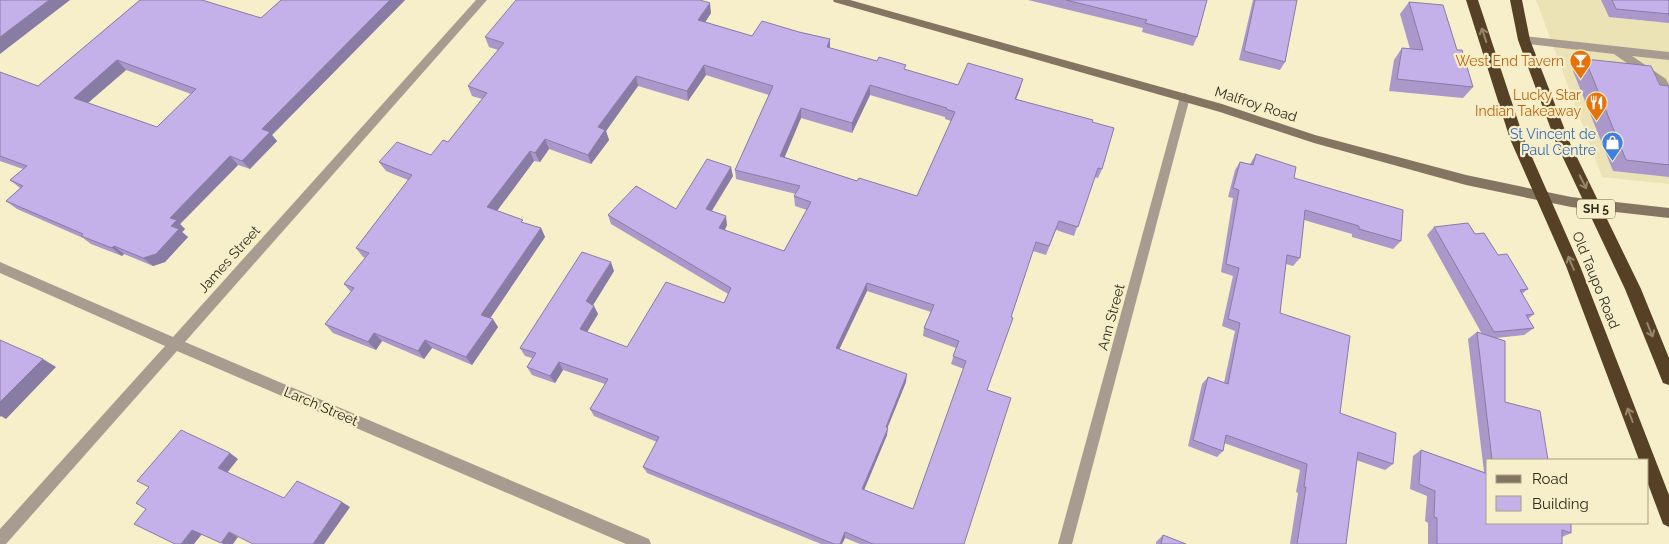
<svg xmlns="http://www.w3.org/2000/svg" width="1669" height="544" viewBox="0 0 1669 544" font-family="Raleway,sans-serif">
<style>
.built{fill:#ebe2b6}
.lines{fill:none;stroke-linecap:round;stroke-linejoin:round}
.lane{fill:#a79c8f;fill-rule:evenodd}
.street{fill:#a79c8f;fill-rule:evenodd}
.secondary{fill:#847462;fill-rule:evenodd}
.highway{fill:#564127;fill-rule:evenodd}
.wall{fill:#a998c9;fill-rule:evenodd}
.shaded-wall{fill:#897ca4}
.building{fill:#c4b1ea;stroke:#897ca4;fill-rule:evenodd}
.oneway{stroke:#968768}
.labels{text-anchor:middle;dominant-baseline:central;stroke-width:4.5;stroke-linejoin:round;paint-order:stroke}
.shield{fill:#f6efc9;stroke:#696550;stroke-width:1}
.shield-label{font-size:12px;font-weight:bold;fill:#2d2a1c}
.food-label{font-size:14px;fill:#c56008;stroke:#f6efc9;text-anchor:end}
.street-label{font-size:14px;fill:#2d2a1c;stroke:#f6efc9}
.shop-label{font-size:14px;fill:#366cbe;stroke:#f6efc9;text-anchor:end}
</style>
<rect width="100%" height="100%" fill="#f6efc9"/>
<path class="built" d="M1536,0H1669V184L1602,177Z"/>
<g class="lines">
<path class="lane" d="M1524,36L1669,52V60L1632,56L1666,79L1669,85V101L1665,100L1658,85L1614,54L1520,43L1519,40L1520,37Z"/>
<g class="street">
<path d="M476,0H487L185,342L649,539L651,544H626L177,351L6,544H0V529L165,346L0,273V262L173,337Z"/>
<path d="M1185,93L1190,97L1072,544H1058L1180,97Z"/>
</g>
<path class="secondary" d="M833,0H850L1222,104L1315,135L1466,175L1571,197L1669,208V218L1571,207L1466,185L1314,143L1220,112L834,2Z"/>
<g class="highway">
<path d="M1466,0H1478L1524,139L1580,266L1669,495V527L1663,524L1648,484V460H1639L1566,266L1510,139Z"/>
<path d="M1510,0H1522L1530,40L1570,143L1641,289L1669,358V385L1663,383L1625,289L1556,143L1518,40Z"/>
</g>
</g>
<g class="wall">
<path d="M140,0H204L203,1L261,18L281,0H405L272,135L277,141L250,169L238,165L180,224L185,229L182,232L188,237L165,262L153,266L124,254L122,256L91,244L83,238L17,209L6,201L20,188L10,180L23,169L0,161V72L38,86ZM126,70L191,94L157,127L88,103Z"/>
<path d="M1028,0H1207L1197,37L1193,46L1142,32L1143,28Z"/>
<path d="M1253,0H1297L1285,62L1280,70L1239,60Z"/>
<path d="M1601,0H1669V23L1609,17Z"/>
<path d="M1409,2L1457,50L1473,87L1463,98L1389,91L1394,60L1402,48L1410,49L1400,14Z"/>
<path d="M711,13L705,22L752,36L799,32L830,39V48L958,85L1020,89L1016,99L1092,122L1102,169L1098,178L1094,177L1074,236L1056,230L1046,255L1033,251L987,390L964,544H860L845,538L842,544H821L647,473L643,467L657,442L594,416L590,409L605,384L563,370L555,383L532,375L527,367L532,358L525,356L520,348L614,271L593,305L598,314L587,332L627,347L724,303L728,294L611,224L608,215L676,209L733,176L712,211L727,225L725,230L784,251L807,210L795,206L794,196L796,194L736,179L735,170L769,95L706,75L688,101L638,86L606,131L609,140L591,164L549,149L540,162L534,161L497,211L525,224L541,228L545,237L490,318L498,327L472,365L432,348L424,359L382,341L376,350L333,333L325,324L351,292L344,284L366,258L363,257L356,248L408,180L386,171L379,162L431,155L448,142L482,99L472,96L468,86L498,50L489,47L485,37ZM870,95L945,117V119L951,121L917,196L857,181L784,157L801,118L852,133ZM867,291L931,312L924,328L923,336L956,348L951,364L964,369L913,509L864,490L887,435V428L906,382L839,350Z"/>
<path d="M1585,59L1660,85L1669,86V177L1613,171L1573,71Z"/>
<path d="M1256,154L1294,178L1401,241L1393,249L1352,237V234L1304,220L1300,258L1293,266L1286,264L1280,313L1340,413L1393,464L1385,470L1356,460L1346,544H1290L1298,493L1296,492L1300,470L1224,443L1223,451L1217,457L1188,446L1202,384L1208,377L1224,383L1235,331L1222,326L1233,276L1221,272L1233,198L1228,197L1235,170L1240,162L1250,164Z"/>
<path d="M1434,227L1498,255L1528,289L1522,294L1534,314L1528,319L1534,328L1524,335L1496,338L1505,402L1548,460H1488V523H1571V533L1562,537V544H1428V523L1425,521L1427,496L1410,489L1413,456L1421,450L1484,472L1468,339L1477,332L1482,334L1427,235Z"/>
<path d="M1163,535L1186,544H1156V542Z"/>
</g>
<g class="shaded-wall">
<path d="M49,0H70L0,54V37Z"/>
<path d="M390,0H405L272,135L277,141L250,169L242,161L262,129Z"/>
<path d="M710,3L711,13L700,30L698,20Z"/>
<path d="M830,39V49L827,47Z"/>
<path d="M117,60L126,70L83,107L74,98Z"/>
<path d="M704,65L706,75L688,101L687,91Z"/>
<path d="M636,76L638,86L606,131L609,140L591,164L588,155L598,127Z"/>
<path d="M1023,79L1020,89L1012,109L1015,99Z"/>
<path d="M870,85V95L852,133V123Z"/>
<path d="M801,108V118L781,166L780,156Z"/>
<path d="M545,139L549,149L540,162L535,153Z"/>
<path d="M530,151L534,161L493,216L487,207Z"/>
<path d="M230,156L238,165L180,224L185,229L182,232L188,237L165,262L153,266L143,258L171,226L170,218Z"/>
<path d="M731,167L733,176L707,218L706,209Z"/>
<path d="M726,216L727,225L721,237L719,228Z"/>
<path d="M541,228L545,237L487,323L481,315Z"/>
<path d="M114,246L124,254L122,256L112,248Z"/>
<path d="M611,262L614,271L590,310L586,301Z"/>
<path d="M867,283V291L836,356V348Z"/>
<path d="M594,306L598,314L584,337L580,329Z"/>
<path d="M493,319L498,327L472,365L466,357Z"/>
<path d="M374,333L382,341L376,350L368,342Z"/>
<path d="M425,340L432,348L424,359L418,351Z"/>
<path d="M43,359L56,367L6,419L1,416L0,417V402Z"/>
<path d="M559,362L563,370L555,383L550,376Z"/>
<path d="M907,374L906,382L885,434L886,427Z"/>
<path d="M888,428L887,435L862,495V489Z"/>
<path d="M230,453L238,459L227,473L218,468Z"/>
<path d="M342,502L350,507L324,544H313Z"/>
<path d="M192,530L202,534L194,544H181Z"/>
<path d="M229,532L238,537L233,544H223L221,543Z"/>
<path d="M845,532V538L842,544H840Z"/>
</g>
<g class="building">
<path d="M0,0H49L0,37Z"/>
<path d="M140,0H202L261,18L281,0H390L262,129L270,132L242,161L230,156L170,218L177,220L171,226L179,229L156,254L143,258L114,246L112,248L81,236L83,234L6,201L23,186L10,180L27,166L0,156V72L38,86ZM117,60L196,89L157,127L74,98Z"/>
<path d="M516,0H700L710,3L698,20L752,36L762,21L799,32L830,39L827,47L877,61L879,57L906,65L904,69L958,85L968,63L1023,79L1015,99L1093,120L1092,122L1114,128L1102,169L1098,168L1078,227L1059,221L1049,246L1036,242L1011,317L1013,318L987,390L1011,398L964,544H873L845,532L840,544H834L643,467L659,437L590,409L608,379L559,362L550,376L527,367L536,353L520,348L582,252L611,262L586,301L594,306L580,329L627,347L666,282L724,303L731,288L608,215L636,186L676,209L707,159L731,167L706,209L726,216L719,228L784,251L811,202L794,196L800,186L735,170L773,86L704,65L687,91L636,76L598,127L605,130L588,155L545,139L535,153L530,151L487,207L523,220L521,222L541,228L481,315L493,319L466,357L425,340L418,351L374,333L368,342L325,324L354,288L344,284L369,253L356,248L412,175L379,162L397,142L431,155L443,140L448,142L487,93L468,86L504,43L485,37ZM870,85L947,108L946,109L955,112L917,196L859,178L857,181L780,156L801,108L852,123ZM867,283L934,305L924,328L959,341L953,356L966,361L913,509L862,489L888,428L886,427L907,374L836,348Z"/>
<path d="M1066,0H1207L1197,37L1145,23L1147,20Z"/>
<path d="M1255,0H1297L1285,62L1244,51Z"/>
<path d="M1612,0H1669V14L1616,9Z"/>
<path d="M1409,2L1443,5L1457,50H1462L1473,87L1397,79L1402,48L1423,50Z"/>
<path d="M1585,59L1651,66L1660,85L1669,86V165L1626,160Z"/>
<path d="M1256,154L1296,167L1294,178L1403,210L1401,241L1359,229V226L1305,210L1300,258L1287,255L1280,313L1350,336L1340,413L1396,433L1393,464L1358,452L1346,544H1297L1306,487H1304L1307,464L1226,435L1223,451L1193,440L1208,377L1228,384L1240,323L1228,319L1239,268L1226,264L1239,190L1233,188L1240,162L1253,165Z"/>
<path d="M1468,223L1475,234L1484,233L1498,255L1507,254L1528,289L1520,290L1534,314L1526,315L1534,328L1494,332L1434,227Z"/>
<path d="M1477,332L1505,341V402L1540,411L1548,460H1492Z"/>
<path d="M0,340L43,359L0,402Z"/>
<path d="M181,430L230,453L218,468L284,498L297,481L342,502L313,544H253L229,532L221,543L192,530L181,544H175L134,524L146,509L136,503L149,487L137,481Z"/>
<path d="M1421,450L1488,474V523H1571V533L1562,530V544H1437V518L1434,517L1435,491L1419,484Z"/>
<path d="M1163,535L1186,544H1161Z"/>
</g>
<defs><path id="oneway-shaft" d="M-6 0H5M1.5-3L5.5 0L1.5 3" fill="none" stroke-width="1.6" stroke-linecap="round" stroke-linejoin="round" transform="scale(1.25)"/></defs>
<g class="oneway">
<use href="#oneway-shaft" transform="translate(1484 35) rotate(-108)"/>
<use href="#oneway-shaft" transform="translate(1583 182) rotate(63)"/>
<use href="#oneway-shaft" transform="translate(1571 263) rotate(-113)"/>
<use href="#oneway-shaft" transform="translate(1650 330) rotate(68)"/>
<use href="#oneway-shaft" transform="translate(1630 415) rotate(-111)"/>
</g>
<defs>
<symbol id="bar-pin" viewBox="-11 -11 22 30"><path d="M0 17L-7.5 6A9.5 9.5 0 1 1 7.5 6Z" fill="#e8710a" stroke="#f6efc9"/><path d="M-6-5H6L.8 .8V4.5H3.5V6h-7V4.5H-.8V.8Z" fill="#fff"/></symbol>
<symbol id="restaurant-pin" viewBox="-11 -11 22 30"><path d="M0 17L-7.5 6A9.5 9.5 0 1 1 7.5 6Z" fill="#e8710a" stroke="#f6efc9"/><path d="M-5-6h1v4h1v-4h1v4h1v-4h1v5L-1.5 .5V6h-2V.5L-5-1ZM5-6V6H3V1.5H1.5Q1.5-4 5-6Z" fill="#fff"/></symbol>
<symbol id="shop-pin" viewBox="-11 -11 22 30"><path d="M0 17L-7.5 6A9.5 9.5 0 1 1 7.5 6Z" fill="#3f7fe0" stroke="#f6efc9"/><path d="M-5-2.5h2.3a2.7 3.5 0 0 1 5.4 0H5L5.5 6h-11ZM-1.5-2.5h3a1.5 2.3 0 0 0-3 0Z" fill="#fff"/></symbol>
</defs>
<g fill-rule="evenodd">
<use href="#bar-pin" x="1568" y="48" width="25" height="34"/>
<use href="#restaurant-pin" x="1584" y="90" width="25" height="34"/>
<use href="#shop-pin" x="1600" y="130" width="25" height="34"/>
</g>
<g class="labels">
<rect class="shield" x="1577" y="199.5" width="38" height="19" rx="4"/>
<g class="shield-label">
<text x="1596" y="209">SH 5</text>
</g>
<g class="food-label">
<text x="1564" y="61">West End Tavern</text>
<text x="1581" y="95">Lucky Star<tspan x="1581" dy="16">Indian Takeaway</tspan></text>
</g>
<g class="street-label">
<text transform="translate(1256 104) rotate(18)">Malfroy Road</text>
<text transform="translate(229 259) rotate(-48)">James Street</text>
<text transform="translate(1596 280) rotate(68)">Old Taupo Road</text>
<text transform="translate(1111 317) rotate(-75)">Ann Street</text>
<text transform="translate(321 406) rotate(23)">Larch Street</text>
</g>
<g class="shop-label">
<text x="1596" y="134">St Vincent de<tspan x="1596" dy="16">Paul Centre</tspan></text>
</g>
</g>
<rect x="1486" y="459" width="162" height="65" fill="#f6efc9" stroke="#a6a084"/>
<rect x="1496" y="475" width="25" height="8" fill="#847462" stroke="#a6a084"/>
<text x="1532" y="484" font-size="15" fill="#2d2a1c">Road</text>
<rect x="1496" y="496" width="25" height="15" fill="#c4b1ea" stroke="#a6a084"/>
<text x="1532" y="509" font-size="15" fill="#2d2a1c">Building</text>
</svg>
